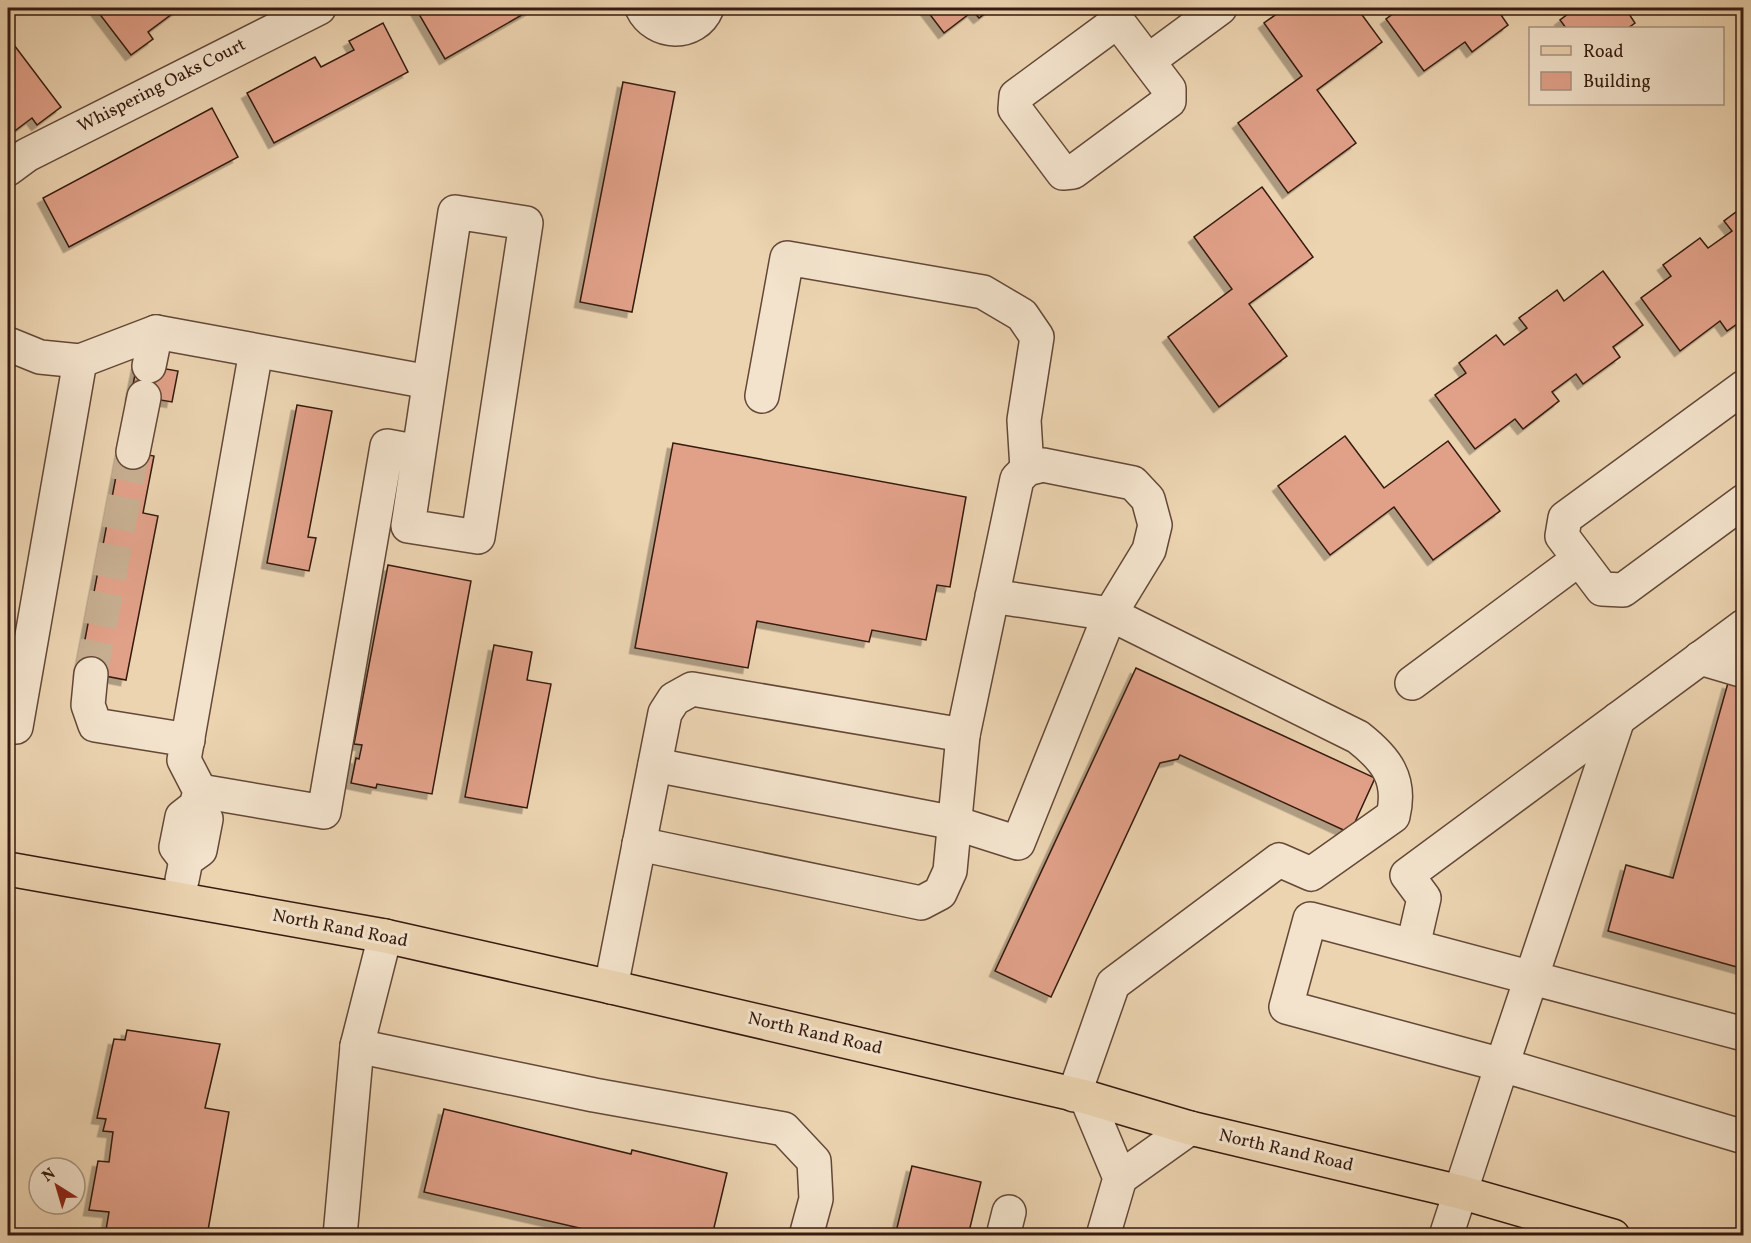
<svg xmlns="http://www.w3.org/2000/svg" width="1751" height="1243" viewBox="0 0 1751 1243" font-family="Vollkorn,serif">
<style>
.building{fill:#e1a189;stroke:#351a0f;stroke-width:1.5;filter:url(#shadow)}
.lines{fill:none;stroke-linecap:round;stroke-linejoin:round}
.minor-tunnel{stroke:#c7af91;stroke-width:33;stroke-dasharray:33 16;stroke-linecap:butt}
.minor-casing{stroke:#634838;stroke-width:36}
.major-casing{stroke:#351a0f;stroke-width:36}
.minor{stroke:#f3e3cc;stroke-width:33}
.major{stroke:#ecd4b1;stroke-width:33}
.labels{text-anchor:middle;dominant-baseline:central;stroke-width:6;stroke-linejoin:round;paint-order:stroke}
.street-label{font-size:18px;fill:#351a0f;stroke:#f3e3cc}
</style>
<defs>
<filter id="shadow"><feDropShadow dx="-5.5" dy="5.5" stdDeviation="0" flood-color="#0004"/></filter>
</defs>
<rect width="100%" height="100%" fill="#ecd4b1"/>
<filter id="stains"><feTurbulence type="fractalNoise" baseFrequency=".00333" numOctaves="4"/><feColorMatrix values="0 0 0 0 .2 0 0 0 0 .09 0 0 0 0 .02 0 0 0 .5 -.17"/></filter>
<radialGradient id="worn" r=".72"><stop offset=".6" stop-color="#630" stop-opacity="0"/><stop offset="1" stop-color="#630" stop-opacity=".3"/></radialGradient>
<g class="building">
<path d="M95,8H180L148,32L153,39L131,55Z"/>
<path d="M419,8H534L445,59L416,9Z"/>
<path d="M925,8H992L979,18L973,11L944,33Z"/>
<path d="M1285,8H1357L1382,42L1317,90L1356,143L1288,193L1238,123L1302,76L1264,23Z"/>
<path d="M1401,8H1511L1501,15L1508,25L1472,52L1465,42L1424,71L1386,19Z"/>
<path d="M1576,8H1637L1629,14L1635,23L1628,28H1566L1560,20Z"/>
<path d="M383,23L408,72L274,143L247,93L315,57L321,67L354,50L349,41Z"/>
<path d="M8,37L61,107L37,125L32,118L8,136Z"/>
<path d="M623,82L675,92L632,312L580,302Z"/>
<path d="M212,108L238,157L69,247L43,198Z"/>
<path d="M1262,187L1313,257L1249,304L1287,356L1219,407L1168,337L1232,289L1194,237Z"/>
<path d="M1744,206V319L1727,331L1720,321L1680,351L1641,298L1671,276L1663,265L1700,238L1708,248L1732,231L1724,221Z"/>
<path d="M1603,271L1643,325L1613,347L1620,357L1583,384L1576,374L1552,392L1559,401L1523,429L1515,419L1475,449L1435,395L1466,373L1459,363L1496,335L1504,345L1527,328L1519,318L1557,290L1564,301Z"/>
<path d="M137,364L178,371L172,402L131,395Z"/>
<path d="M297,405L332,411L308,537L316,538L309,571L267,563Z"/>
<path d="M1345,436L1384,488L1448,441L1500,511L1433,560L1394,507L1330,555L1278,486Z"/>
<path d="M673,443L966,497L950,587L937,585L926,640L872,630L869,642L757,621L748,668L635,648Z"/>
<path d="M121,450L154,456L143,513L158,516L126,680L79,671Z"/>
<path d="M388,565L471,581L432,794L377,784L376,788L351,783L356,758L359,759L362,745L354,744Z"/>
<path d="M494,645L532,652L527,680L551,684L527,808L465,797Z"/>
<path d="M1136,668L1375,778L1350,833L1180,755L1178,759L1160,763L1051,997L995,971Z"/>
<path d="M1728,683L1744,687V969L1608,931L1626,865L1673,878Z"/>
<path d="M127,1030L220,1044L205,1108L229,1112L207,1236H105L109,1212L89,1210L98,1161L109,1162L113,1132L103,1131L106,1119L97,1118L114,1039L125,1040Z"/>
<path d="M444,1109L631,1154L632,1150L727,1173L712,1236H614L424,1192Z"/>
<path d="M912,1166L981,1182L968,1236H895Z"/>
</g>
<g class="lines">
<path class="minor-tunnel" d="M91,674L133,452"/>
<defs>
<g id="minor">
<path d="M642,8C655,35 695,37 707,8"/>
<path d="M1111,26L1122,27L1169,89V101L1073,172L1063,173L1015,109L1016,96Z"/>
<path d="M1148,61L1220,8"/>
<path d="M8,169L27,155L319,8"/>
<path d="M8,344L40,357L80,361L156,332L429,382"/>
<path d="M149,366L156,332"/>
<path d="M1744,387L1565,518L1562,536L1602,589L1623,590L1744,501"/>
<path d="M762,396L787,258L983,292L1022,315L1037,337L1024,420L1027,469"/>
<path d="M133,452L144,397"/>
<path d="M1700,658L1744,671"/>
<path d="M91,674L88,705L95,725L188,740"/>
<path d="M1412,683L1579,559"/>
<path d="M1618,719L1502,1065L1286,1007L1310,919C1454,957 1599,996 1744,1034"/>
<path d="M8,726L16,727L80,361"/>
<path d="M655,765L955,823L1018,843L1110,614L1358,737C1386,759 1402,779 1393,816L1311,874L1279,860L1113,984L1074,1095"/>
<path d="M200,791L324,812L387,446L419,452L455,212L526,223L478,537L408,526L419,452"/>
<path d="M639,844L921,903L940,893L950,871L963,735"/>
<path d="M186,860L176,847L182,817L196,806L200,791L184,760L256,351"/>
<path d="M182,880L186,860L200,850L206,819L196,806"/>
<path d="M1413,946L1424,898L1407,875L1744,626"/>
<path d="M611,987L665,713L674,699L692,689L963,735L1017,479L1027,469L1043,465L1133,483L1148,499L1155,525L1149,550L1110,614L992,596"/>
<path d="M357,1046L594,1095L784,1129L814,1161L816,1199L806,1236"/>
<path d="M1086,1097L1120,1178L1103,1236"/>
<path d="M1120,1178L1190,1128"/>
<path d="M340,1236L357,1046L385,936"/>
<path d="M1003,1236L1009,1212"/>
<path d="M1446,1236L1502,1065L1744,1137"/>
</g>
<path id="major" d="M8,869L385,936L611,987L1086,1097L1190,1128L1460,1192L1613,1236"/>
</defs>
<use href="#minor" class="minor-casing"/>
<use href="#major" class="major-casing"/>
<use href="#minor" class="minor"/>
<use href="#major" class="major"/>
</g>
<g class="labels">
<g class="street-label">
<text transform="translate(162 86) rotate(-27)">Whispering Oaks Court</text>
<text transform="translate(340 929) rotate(11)">North Rand Road</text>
<text transform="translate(815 1034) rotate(13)">North Rand Road</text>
<text transform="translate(1286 1151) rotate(13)">North Rand Road</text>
</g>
</g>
<rect width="1751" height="1243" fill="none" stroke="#ecd4b1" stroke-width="30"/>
<rect x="9" y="9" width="1733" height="1225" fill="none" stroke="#351a0f" stroke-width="3"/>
<rect x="15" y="15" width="1721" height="1213" fill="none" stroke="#351a0f" stroke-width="1.5"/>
<rect x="1529" y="27" width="195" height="78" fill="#f3e3cc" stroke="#a79380" stroke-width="1.5"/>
<rect x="1541" y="46" width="30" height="9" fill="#ecd4b1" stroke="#a79380" stroke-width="1.5"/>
<text x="1583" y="57" font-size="18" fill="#351a0f">Road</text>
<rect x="1541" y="72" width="30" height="18" fill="#e1a189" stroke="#a79380" stroke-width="1.5"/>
<text x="1583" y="87" font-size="18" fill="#351a0f">Building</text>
<g transform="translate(57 1186) rotate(323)"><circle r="28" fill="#f3e3cc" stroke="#a79380" stroke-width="1.5"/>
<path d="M0-4.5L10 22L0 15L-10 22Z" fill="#8f2418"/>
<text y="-9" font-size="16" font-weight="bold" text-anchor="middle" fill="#351a0f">N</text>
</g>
<rect width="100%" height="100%" filter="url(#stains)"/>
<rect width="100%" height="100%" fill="url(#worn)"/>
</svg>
